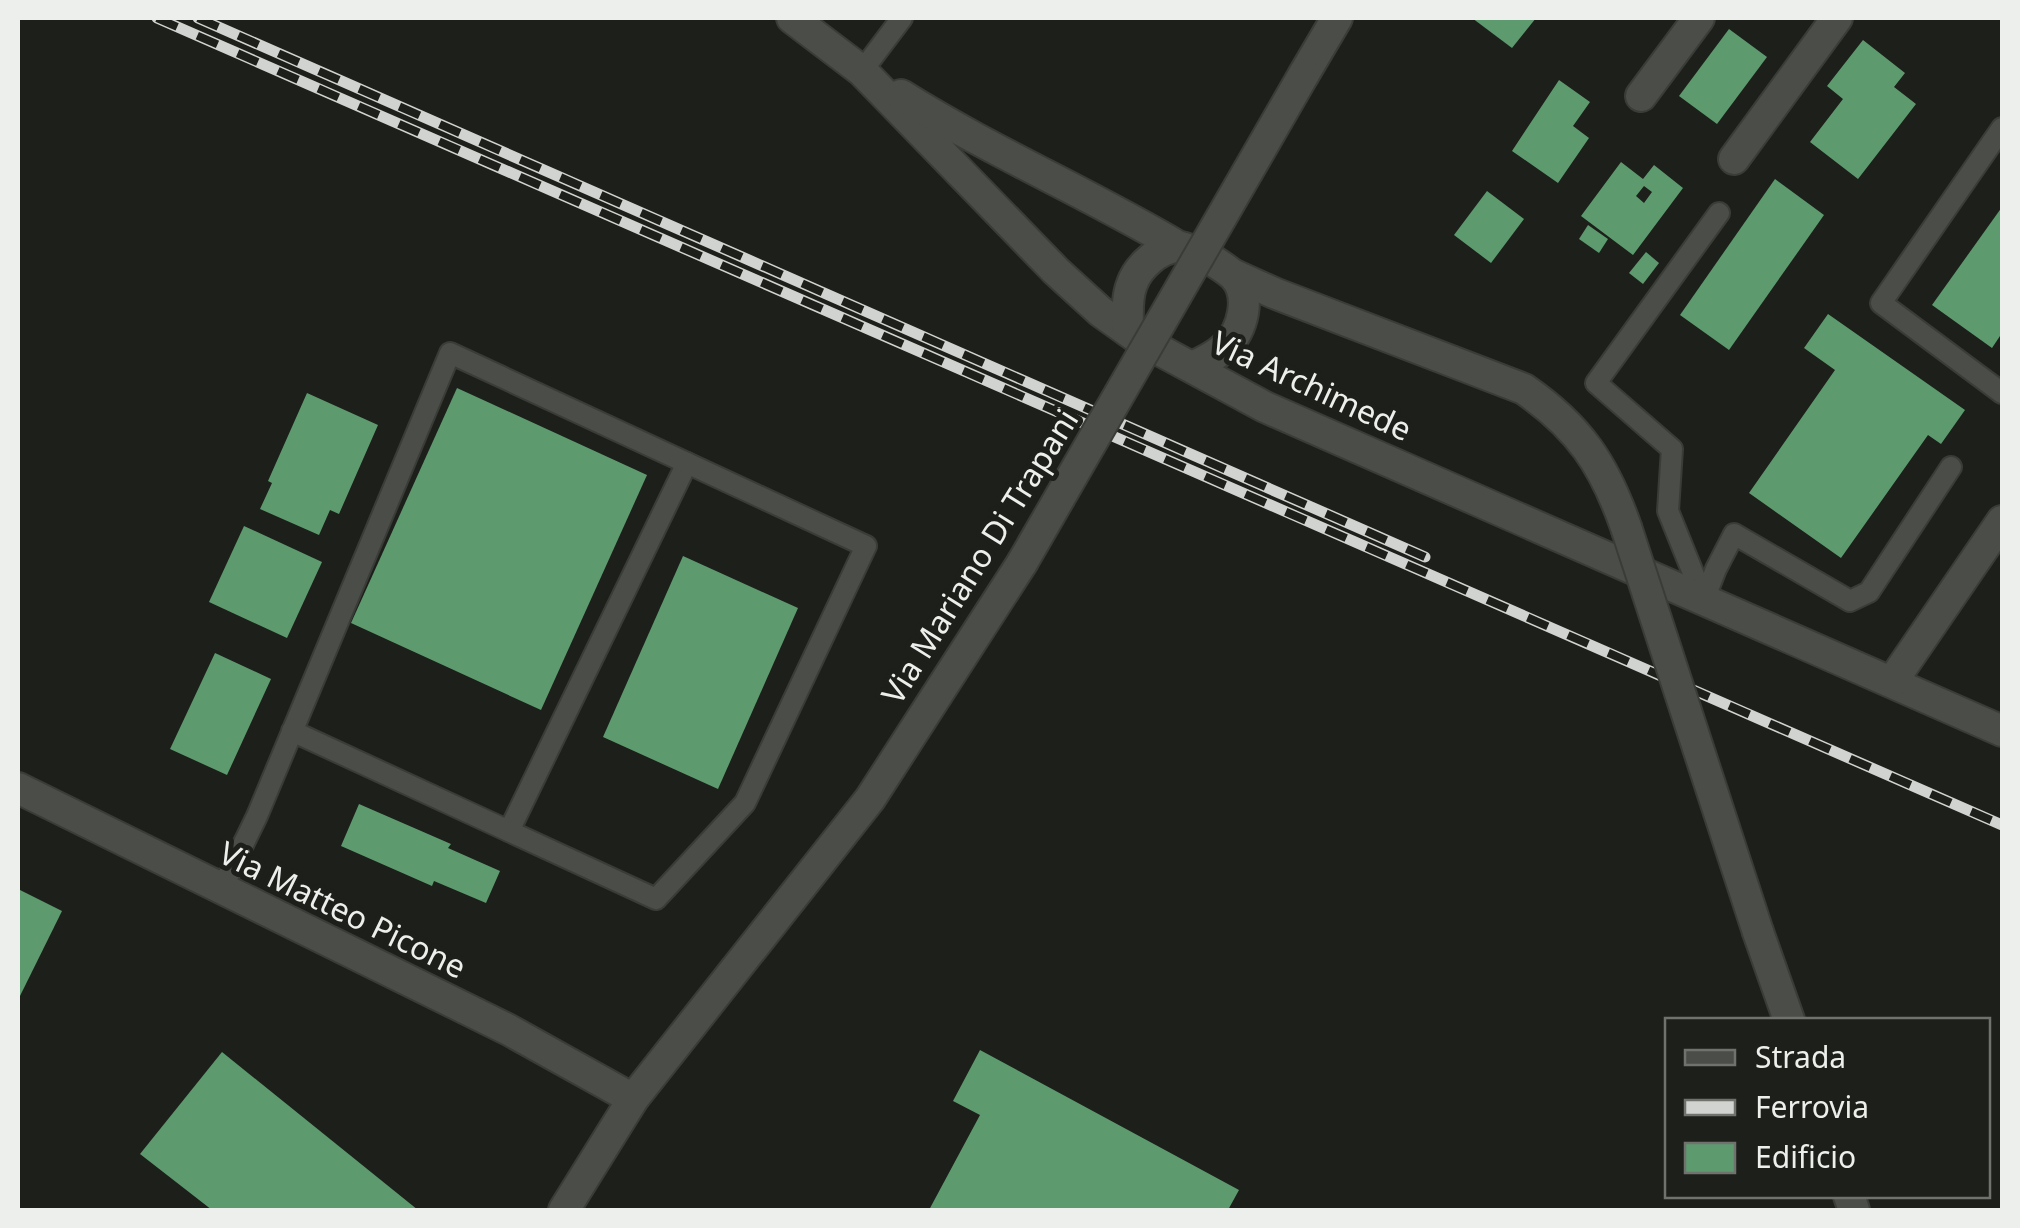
<svg xmlns="http://www.w3.org/2000/svg" width="2020" height="1228" viewBox="0 0 2020 1228" font-family="'Noto Sans',sans-serif">
<style>
.building{fill:#5d9b6f;fill-rule:evenodd}
.lines{fill:none;stroke-linecap:round;stroke-linejoin:round}
.lane-casing{stroke:#3a3c38;stroke-width:24}
.street-casing{stroke:#3a3c38;stroke-width:34}
.lane{stroke:#4b4e48;stroke-width:20}
.street{stroke:#4b4e48;stroke-width:30}
.rail-casing{stroke:#d1d3d0;stroke-width:11}
.rail{stroke:#1d1f1a;stroke-width:8;stroke-dasharray:22;stroke-linecap:butt}
.street-bridge-casing{stroke:#3a3c38;stroke-width:34;stroke-linecap:butt}
.street-bridge{stroke:#4b4e48;stroke-width:30}
.labels{text-anchor:middle;dominant-baseline:central;stroke-width:10;stroke-linejoin:round;paint-order:stroke}
.street-label{font-size:32px;fill:#edefec;stroke:#1d1f1a}
</style>
<rect width="100%" height="100%" fill="#1d1f1a"/>
<g class="building">
<path d="M1472,18H1536L1512,48Z"/>
<path d="M1729,29L1767,57L1717,124L1679,96Z"/>
<path d="M1863,40L1905,73L1894,87L1916,104L1858,179L1810,142L1843,99L1827,86Z"/>
<path d="M1559,80L1590,102L1573,126L1589,138L1558,183L1512,151Z"/>
<path d="M1621,162L1643,179L1654,165L1683,188L1633,255L1581,216ZM1644,186L1652,192L1644,203L1636,196Z"/>
<path d="M1775,179L1824,215L1729,350L1680,315Z"/>
<path d="M1487,191L1524,219L1491,263L1454,235Z"/>
<path d="M2002,207V333L1992,348L1932,305Z"/>
<path d="M1588,225L1608,239L1599,253L1579,239Z"/>
<path d="M1646,252L1659,263L1643,284L1629,273Z"/>
<path d="M1828,314L1965,410L1941,444L1928,435L1841,558L1749,493L1835,370L1804,348Z"/>
<path d="M457,388L647,475L541,710L351,623Z"/>
<path d="M307,393L378,425L339,514L330,510L319,535L260,509L272,483L268,481Z"/>
<path d="M244,526L322,562L287,638L209,602Z"/>
<path d="M683,556L798,608L718,789L603,737Z"/>
<path d="M215,653L271,679L227,775L170,749Z"/>
<path d="M359,804L451,844L448,848L500,871L486,903L434,881L432,886L341,846Z"/>
<path d="M18,889L62,911L18,1000Z"/>
<path d="M980,1050L1239,1190L1228,1210H929L980,1115L953,1101Z"/>
<path d="M222,1052L418,1210H212L140,1154Z"/>
</g>
<g class="lines">
<defs>
<g id="lane">
<path d="M862,71L902,18"/>
<path d="M2002,128L1881,303L2002,393"/>
<path d="M1704,600L1668,511L1672,449L1596,383L1719,213"/>
<path d="M1704,600L1716,569L1734,534L1850,601L1869,592L1951,467"/>
<path d="M509,831L687,463"/>
<path d="M222,888L257,816L450,353L866,546L745,803L656,899L292,731"/>
</g>
<g id="street">
<path d="M792,18L862,71L1056,271L1101,312L1139,339L1265,407L2002,731"/>
<path d="M1304,74L1337,18"/>
<path d="M901,95C990,151 1088,193 1179,247"/>
<path d="M1641,96L1699,18"/>
<path d="M1734,159L1837,18"/>
<path d="M1234,275L1274,293L1524,389C1579,427 1604,464 1626,527"/>
<path d="M1128,331C1128,316 1126,299 1132,284C1138,267 1159,247 1179,247C1189,248 1206,257 1215,262C1221,266 1229,271 1234,276C1252,295 1243,331 1225,347C1216,356 1203,362 1192,367"/>
<path d="M1892,682L2002,521"/>
<path d="M18,788L509,1030L633,1099"/>
<path d="M1758,932L1789,1020"/>
<path d="M1849,1196L1854,1210"/>
<path d="M564,1210L633,1099L870,799L1022,563"/>
</g>
</defs>
<use href="#lane" class="lane-casing"/>
<use href="#street" class="street-casing"/>
<use href="#lane" class="lane"/>
<use href="#street" class="street"/>
<defs>
<g id="rail">
<path d="M157,18L2002,825"/>
<path d="M198,18L1425,557"/>
</g>
</defs>
<use href="#rail" class="rail-casing"/>
<use href="#rail" class="rail"/>
<defs>
<g id="street-bridge">
<path d="M1626,527L1758,932"/>
<path d="M1022,563L1304,74"/>
</g>
</defs>
<use href="#street-bridge" class="street-bridge-casing"/>
<use href="#street-bridge" class="street-bridge"/>
</g>
<g class="labels">
<g class="street-label">
<text transform="translate(1312 385) rotate(25)">Via Archimede</text>
<text transform="translate(979 556) rotate(-58)">Via Mariano Di Trapani</text>
<text transform="translate(343 909) rotate(26)">Via Matteo Picone</text>
</g>
</g>
<rect width="2020" height="1228" fill="none" stroke="#edefec" stroke-width="40"/>
<rect x="1665" y="1018" width="325" height="180" fill="#1d1f1a" stroke="#70726e" stroke-width="2.5"/>
<rect x="1685" y="1050" width="50" height="15" fill="#4b4e48" stroke="#70726e" stroke-width="2.5"/>
<text x="1755" y="1068" font-size="30" fill="#edefec">Strada</text>
<rect x="1685" y="1100" width="50" height="15" fill="#d1d3d0" stroke="#70726e" stroke-width="2.5"/>
<text x="1755" y="1118" font-size="30" fill="#edefec">Ferrovia</text>
<rect x="1685" y="1143" width="50" height="30" fill="#5d9b6f" stroke="#70726e" stroke-width="2.5"/>
<text x="1755" y="1168" font-size="30" fill="#edefec">Edificio</text>
</svg>
